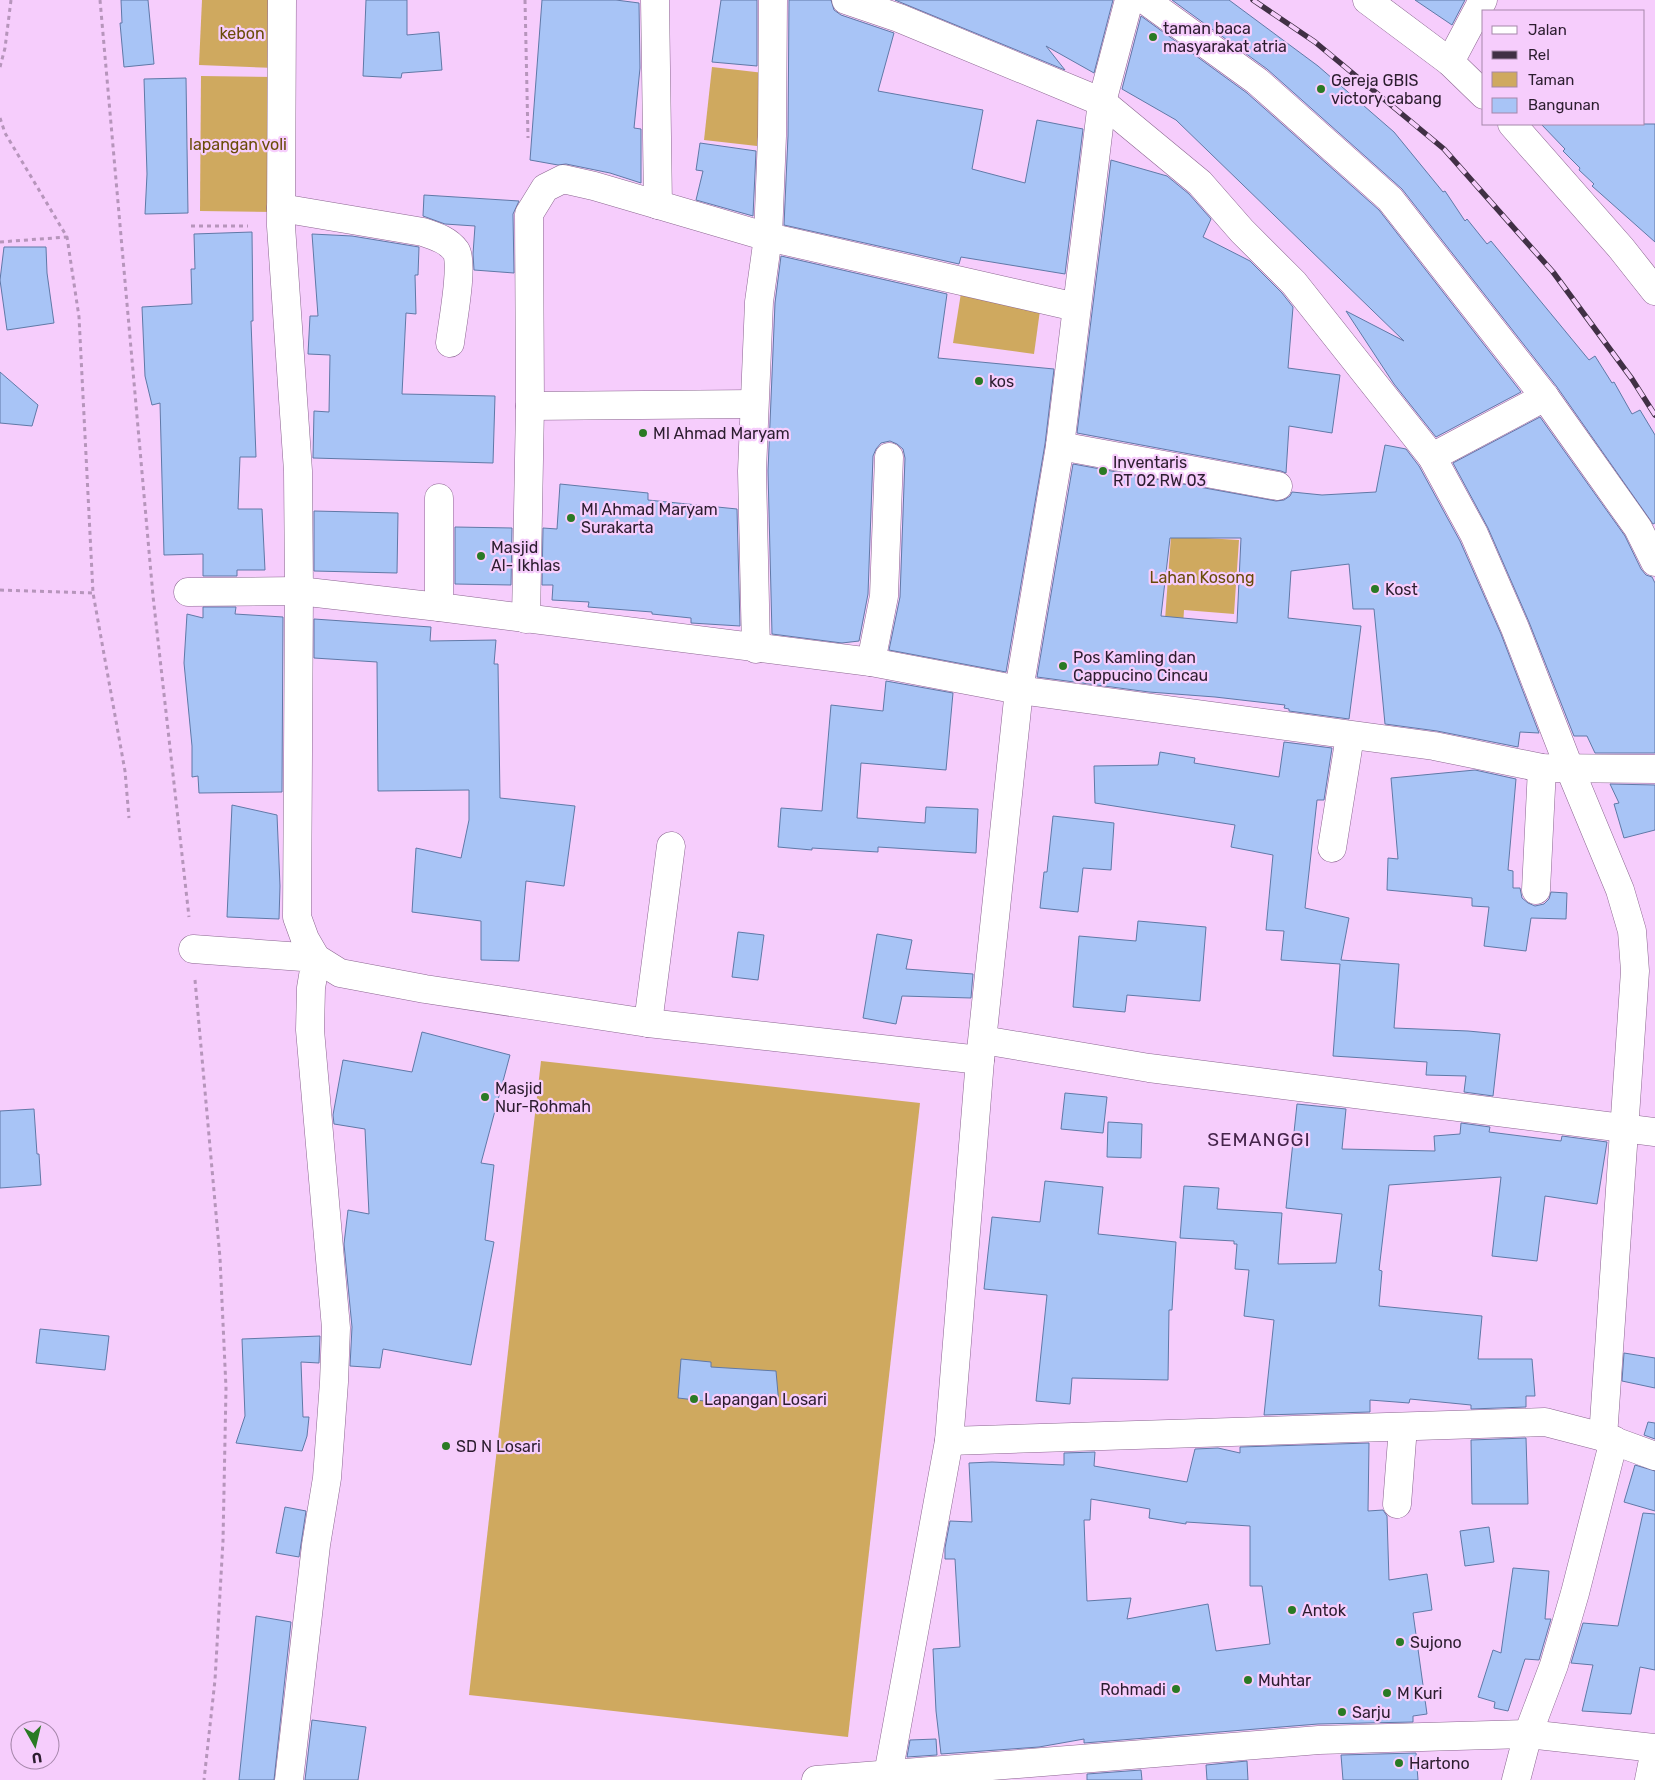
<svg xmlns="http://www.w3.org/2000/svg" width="1655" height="1780" viewBox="0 0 1655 1780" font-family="Rubik,sans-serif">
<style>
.green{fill:#cfa95f}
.building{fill:#a8c4f6;stroke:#6079a7;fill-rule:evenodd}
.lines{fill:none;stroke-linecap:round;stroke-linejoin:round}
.minor-casing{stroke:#8b6690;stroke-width:29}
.path{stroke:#b695bb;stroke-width:3;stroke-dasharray:4 4;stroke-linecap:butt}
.minor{stroke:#fff;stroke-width:28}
.rail-casing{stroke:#413045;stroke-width:5.5}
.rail{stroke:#f6cdfc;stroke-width:4;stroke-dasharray:11;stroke-linecap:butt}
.poi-dot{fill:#2a7a24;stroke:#f6cdfc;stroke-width:2}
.labels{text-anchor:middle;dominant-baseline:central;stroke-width:4.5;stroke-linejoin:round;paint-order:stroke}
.poi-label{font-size:16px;fill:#2c1d2f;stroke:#f6cdfc;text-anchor:start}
.park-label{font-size:16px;fill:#694c08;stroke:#f6cdfc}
.quarter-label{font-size:19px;letter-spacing:1px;fill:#45244a;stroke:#f6cdfc}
</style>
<rect width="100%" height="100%" fill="#f6cdfc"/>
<g class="green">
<path d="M202,0H277L276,68L199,65Z"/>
<path d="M712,67L765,73L757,146L704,140Z"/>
<path d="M201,76L276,77L274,212L200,211Z"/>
<path d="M961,293L1041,303L1034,354L953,343Z"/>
<path d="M1171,536L1239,540L1234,614L1184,610L1179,691L1160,690Z"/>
<path d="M541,1061L920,1103L848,1737L469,1695Z"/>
</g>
<g class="building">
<path d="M121,0H148L154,64L124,67L120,23H122Z"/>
<path d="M366,0H407V35L439,32L442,70L402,73L401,78L363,76Z"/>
<path d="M542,0H616L639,3L640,68L634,128L641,129V183L610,173L566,164L558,165L530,160Z"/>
<path d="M721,0H757V66L712,62Z"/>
<path d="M789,0H831L834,10L841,15L894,33L878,91L983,110L972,169L1025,183L1037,120L1083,129L1065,274L961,257L959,264L784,225L788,136Z"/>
<path d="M895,0H1113L1094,73L1046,46L1065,70Z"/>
<path d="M1172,0H1229L1318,66L1394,132L1443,192L1445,191L1465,221L1467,219L1487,244L1491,241L1589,360L1595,356L1612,383L1614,382L1632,414L1640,410L1655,435V523L1653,524L1557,387L1402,189L1267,69Z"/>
<path d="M1415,0H1465L1452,25Z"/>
<path d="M1141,16L1247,93L1379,210L1521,392L1436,437L1394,384L1346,311L1404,341L1176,120L1122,89Z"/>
<path d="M186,78L188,213L145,214L147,174L144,79Z"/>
<path d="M1541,124H1655V242L1592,186L1594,184L1579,170L1580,168L1563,151L1565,149Z"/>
<path d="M700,143L756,151L753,216L696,200L703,171L696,170Z"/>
<path d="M1111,160L1167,176L1189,194L1211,219L1203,237L1250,261L1282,293L1293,307L1288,368L1340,375L1332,433L1289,426L1286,473L1281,471L1077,433Z"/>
<path d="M424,195L519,201L513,214L514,273L474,270L473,254L475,226L445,224L423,216Z"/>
<path d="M252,232L253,321H251L256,457H240L238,509H262L265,570H237V576H203V554L164,555L160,403L152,405L145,376L142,307L192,304L191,269H195L194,234Z"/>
<path d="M312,234L352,236L419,247L418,275H415L416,314L406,313L402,394L495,396L493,463L313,458L314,411L329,412L330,355L308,354L310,316H318Z"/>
<path d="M4,247H46L47,273L54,323L7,330L0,280Z"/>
<path d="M781,256L947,294L938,358L1054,369L1045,444L1006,672L889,650L900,597L905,458L903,449L897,444L890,441L881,443L876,449L873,456L868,594L859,641L842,643L772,634L768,471L775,303Z"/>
<path d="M0,372L38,405L32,426L0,423Z"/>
<path d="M1540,417L1625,536L1641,569L1646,575L1652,577L1655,583V753H1595L1587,736H1574L1529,622L1488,528L1453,463Z"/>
<path d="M1385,445L1406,449L1419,466L1460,541L1501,634L1539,733L1520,732L1518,747L1437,731L1385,724L1374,609H1353L1349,564L1291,571L1288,618L1361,626L1349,719L1289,711V709L1284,708L1285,705L1215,697L1149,692L1037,677L1073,464L1276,501L1284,500L1290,496L1292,492L1322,495L1376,492ZM1170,538H1241L1237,623L1161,616Z"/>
<path d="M560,484L648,493V500L737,509L740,626L691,623V618L652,614V612L588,607L589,602L552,600L553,585H542L543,528L557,529Z"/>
<path d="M314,511L398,513L397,573L314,571Z"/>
<path d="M455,527L512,528L511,585L455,584Z"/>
<path d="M203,607H236L235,614L283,617L282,792L199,793L198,776L192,777V746L184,663L187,614L203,618Z"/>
<path d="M314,619L431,627L430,641L496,640L494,664H498L500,798L575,806L564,886L526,881L519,961L481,960V921L412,912L416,848L461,858L469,820V790L378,791L377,662L314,658Z"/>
<path d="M886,681L953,693L946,770L861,763L857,818L925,823L926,807L978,809L976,853L878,847V852L812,848V850L778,847L781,808L822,811L831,705L883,711Z"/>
<path d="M1284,742L1332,748L1324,800H1317L1305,908L1349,918L1341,960L1399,964L1394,1028L1468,1031L1500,1034L1493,1096L1464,1092L1466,1076L1426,1075L1427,1062L1333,1056L1340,964L1281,960L1284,931L1266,930L1273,855L1231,847L1235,825L1095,803L1094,766L1158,765L1160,752L1195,758L1194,763L1279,777Z"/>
<path d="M1475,770L1516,779L1508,870L1513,871V888H1520L1522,898L1528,903L1535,906L1544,904L1549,899L1551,892L1567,893L1566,919L1531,918L1526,951L1484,946L1489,907L1472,906V898L1387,890L1388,858L1398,859L1391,778Z"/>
<path d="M1610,784L1655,785V830L1624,838L1614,804L1619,803Z"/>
<path d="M232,805L277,815L280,886L279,919L227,917Z"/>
<path d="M1053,816L1114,823L1111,870L1083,868L1078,912L1040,908L1044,872H1047Z"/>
<path d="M1138,921L1206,927L1200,1001L1127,995L1125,1012L1073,1007L1079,936L1136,941Z"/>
<path d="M738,932L764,935L758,980L732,977Z"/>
<path d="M877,934L912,940L906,969L973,974L971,998L902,996L896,1024L863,1018Z"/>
<path d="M422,1032L510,1055L481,1163L494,1165L485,1240L494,1242L471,1365L383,1349L380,1368L350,1366L352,1327L344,1244L348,1210L369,1214L365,1129L334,1124L333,1115L343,1060L412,1072Z"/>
<path d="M1065,1093L1107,1097L1103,1133L1061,1129Z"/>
<path d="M1297,1104L1346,1109L1342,1149L1435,1151L1434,1136L1460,1134L1461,1123L1490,1127L1489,1132L1561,1141L1562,1136L1607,1142L1597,1204L1545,1196L1537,1261L1492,1256L1501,1177L1389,1185L1379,1270L1382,1271L1379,1306L1482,1316L1478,1359H1532L1535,1396H1526V1407L1471,1409V1405L1410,1399L1409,1403L1370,1400V1412L1264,1415L1274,1320L1244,1316L1249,1270L1235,1269L1237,1244H1234V1241L1180,1238L1184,1186L1219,1188L1217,1209L1282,1213L1278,1264L1336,1263L1342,1214L1286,1208Z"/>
<path d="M34,1109L37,1154H39L41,1185L0,1188V1111Z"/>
<path d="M1108,1122L1142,1124L1141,1158L1107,1157Z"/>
<path d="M1045,1181L1103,1187L1098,1234L1176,1242L1172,1310H1169L1168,1380L1072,1378L1070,1404L1036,1401L1047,1295L984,1289L992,1217L1040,1222Z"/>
<path d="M40,1329L109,1336L105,1370L36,1363Z"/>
<path d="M320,1336L319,1363L301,1362L303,1417H309L307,1436L302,1451L236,1443L245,1416L242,1339Z"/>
<path d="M1624,1353L1655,1358V1388L1622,1381Z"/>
<path d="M681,1359L711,1362V1367L776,1371L779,1405L748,1406L678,1398Z"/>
<path d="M1648,1422L1655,1423V1439L1644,1435Z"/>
<path d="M1526,1438L1528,1504H1472L1471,1440Z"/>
<path d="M1369,1443L1368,1511L1383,1510L1387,1516L1389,1580L1427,1574L1432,1610L1413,1613L1427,1714L1413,1716V1722L1318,1724L1084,1743V1739L1039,1747L941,1754L936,1711L933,1649L960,1647L955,1559H945V1548L950,1521L972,1522L969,1463L992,1462L1064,1465V1453L1095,1452L1094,1466L1187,1482L1195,1449L1218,1448L1240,1453V1447ZM1091,1499L1150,1509L1149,1518L1186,1524V1522L1250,1526V1586H1262L1270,1644L1216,1651L1208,1604L1127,1619L1131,1598L1087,1601L1084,1520H1090Z"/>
<path d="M1635,1465L1655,1471V1511L1624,1502Z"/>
<path d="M285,1507L306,1511L299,1557L276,1553Z"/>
<path d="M1643,1513L1655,1514V1670L1640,1667L1631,1714L1582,1711L1593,1665L1571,1663L1583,1623L1618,1626Z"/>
<path d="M1489,1527L1494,1562L1465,1566L1460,1531Z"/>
<path d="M1513,1568L1549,1571L1545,1619H1551L1539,1660L1525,1659L1508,1711L1494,1708L1495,1702L1478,1697L1493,1650L1501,1653Z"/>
<path d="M256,1616L291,1622L274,1780H239Z"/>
<path d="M312,1720L366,1727L358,1780H305Z"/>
<path d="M936,1739L937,1755L907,1757L910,1740Z"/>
<path d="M1416,1753L1418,1780H1343L1341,1755Z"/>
<path d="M1247,1761L1248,1780H1207L1206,1765Z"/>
<path d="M1141,1770L1142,1780H1087V1774Z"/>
</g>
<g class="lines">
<defs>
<g id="minor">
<path d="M282,0L281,226L298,471L299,591L297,917L305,939L316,958L340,973L425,989L648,1023L980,1060"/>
<path d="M655,0L658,205"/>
<path d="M846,0L899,18L1102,102L1200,183L1242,231L1294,283L1432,457L1474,534L1515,628L1569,767L1620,890L1632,931L1635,971L1603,1437"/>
<path d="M1145,0L1257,81L1390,199L1545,397L1638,528L1655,562"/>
<path d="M1367,0L1450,62L1484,95"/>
<path d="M1450,62L1483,0"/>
<path d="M1512,124L1621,248L1655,291"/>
<path d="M281,208L423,232C435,236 448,240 456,251C464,262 452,326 450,343"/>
<path d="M530,406L754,404"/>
<path d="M1060,446L1278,486"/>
<path d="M1432,457L1545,397"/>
<path d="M188,592L299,591L439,607L871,662L1019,690L1434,746L1542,768L1655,769"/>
<path d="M439,607V498"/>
<path d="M526,619L530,406L529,214L545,188L563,179L594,186L768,237L1076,307"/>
<path d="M756,649L752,471L759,302L768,237L772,136L773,0"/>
<path d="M871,662L884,596L889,457"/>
<path d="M1332,848L1350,736"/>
<path d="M1536,890L1542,768"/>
<path d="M193,949L316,958L311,988L310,1030L336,1328L334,1382L327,1478L316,1545L289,1780"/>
<path d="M648,1023L671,846"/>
<path d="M983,1040L1149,1068L1655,1132"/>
<path d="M949,1441L1545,1422L1603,1437L1655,1456"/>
<path d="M1397,1504L1403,1427"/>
<path d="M816,1780L1319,1740L1528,1734L1655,1748"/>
<path d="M887,1780L949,1441L980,1060L1019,690L1060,446L1102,102L1129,0"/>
<path d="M1516,1780L1528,1734L1554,1665L1575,1593L1614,1440"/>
<path d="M1649,1780L1655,1750"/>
</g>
</defs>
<use href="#minor" class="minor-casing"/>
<g class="path">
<path d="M100,0L153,596L189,917"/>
<path d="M525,0L528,138"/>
<path d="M0,67L5,48L11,0"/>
<path d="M0,118L5,133L67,237L79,317L93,593L125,771L129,818"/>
<path d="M191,226H248"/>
<path d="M0,242L67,237"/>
<path d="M0,590L93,593"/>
<path d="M195,980L220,1258L226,1388L223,1541L215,1680L204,1780"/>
</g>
<use href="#minor" class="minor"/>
<defs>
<path id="rail" d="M1253,0L1315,42L1444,149L1553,272L1632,379L1655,415"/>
</defs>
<use href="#rail" class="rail-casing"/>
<use href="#rail" class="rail"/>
</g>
<g class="poi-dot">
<circle cx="1153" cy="37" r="5"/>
<circle cx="1321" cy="89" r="5"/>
<circle cx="979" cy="381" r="5"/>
<circle cx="643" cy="433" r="5"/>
<circle cx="1103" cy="471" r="5"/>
<circle cx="571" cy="518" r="5"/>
<circle cx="481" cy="556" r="5"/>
<circle cx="1375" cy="589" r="5"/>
<circle cx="1063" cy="666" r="5"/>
<circle cx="485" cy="1097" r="5"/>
<circle cx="694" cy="1399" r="5"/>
<circle cx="446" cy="1446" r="5"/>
<circle cx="1292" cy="1610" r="5"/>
<circle cx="1400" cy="1642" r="5"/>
<circle cx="1248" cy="1680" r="5"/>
<circle cx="1176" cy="1689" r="5"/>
<circle cx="1387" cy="1693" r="5"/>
<circle cx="1342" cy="1712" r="5"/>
<circle cx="1399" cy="1763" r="5"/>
</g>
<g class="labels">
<g class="poi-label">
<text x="1163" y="28">taman baca<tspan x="1163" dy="18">masyarakat atria</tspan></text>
<text x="1331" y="80">Gereja GBIS<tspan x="1331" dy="18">victory cabang</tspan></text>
<text x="989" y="381">kos</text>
<text x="653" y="433">MI Ahmad Maryam</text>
<text x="1113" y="462">Inventaris<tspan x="1113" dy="18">RT 02 RW 03</tspan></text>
<text x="581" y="509">MI Ahmad Maryam<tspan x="581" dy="18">Surakarta</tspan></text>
<text x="491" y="547">Masjid<tspan x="491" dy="18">Al- Ikhlas</tspan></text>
<text x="1385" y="589">Kost</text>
<text x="1073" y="657">Pos Kamling dan<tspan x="1073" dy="18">Cappucino Cincau</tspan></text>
<text x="495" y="1088">Masjid<tspan x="495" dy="18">Nur-Rohmah</tspan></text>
<text x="704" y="1399">Lapangan Losari</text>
<text x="456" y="1446">SD N Losari</text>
<text x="1302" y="1610">Antok</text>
<text x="1410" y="1642">Sujono</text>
<text x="1258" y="1680">Muhtar</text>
<text x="1166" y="1689" text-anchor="end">Rohmadi</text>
<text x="1397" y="1693">M Kuri</text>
<text x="1352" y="1712">Sarju</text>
<text x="1409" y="1763">Hartono</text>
</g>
<g class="park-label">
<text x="242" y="33">kebon</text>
<text x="238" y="144">lapangan voli</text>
<text x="1202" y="577">Lahan Kosong</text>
</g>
<g class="quarter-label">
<text x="1259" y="1139">SEMANGGI</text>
</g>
</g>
<rect x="1482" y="10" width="162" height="115" fill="#f6cdfc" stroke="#a587aa"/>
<rect x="1492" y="26" width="25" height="8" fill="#ffffff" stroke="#a587aa"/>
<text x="1528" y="35" font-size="15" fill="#2c1d2f">Jalan</text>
<rect x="1492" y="51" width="25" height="8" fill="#413045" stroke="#a587aa"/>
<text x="1528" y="60" font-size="15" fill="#2c1d2f">Rel</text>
<rect x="1492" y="72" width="25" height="15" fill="#cfa95f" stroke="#a587aa"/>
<text x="1528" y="85" font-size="15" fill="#2c1d2f">Taman</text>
<rect x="1492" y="98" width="25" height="15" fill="#a8c4f6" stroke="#a587aa"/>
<text x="1528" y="110" font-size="15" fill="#2c1d2f">Bangunan</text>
<g transform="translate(35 1745) rotate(172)"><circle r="24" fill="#f6cdfc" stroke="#a587aa"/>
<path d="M0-4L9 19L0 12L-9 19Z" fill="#2a7a24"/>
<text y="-8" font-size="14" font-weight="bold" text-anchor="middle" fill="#2c1d2f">U</text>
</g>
</svg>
